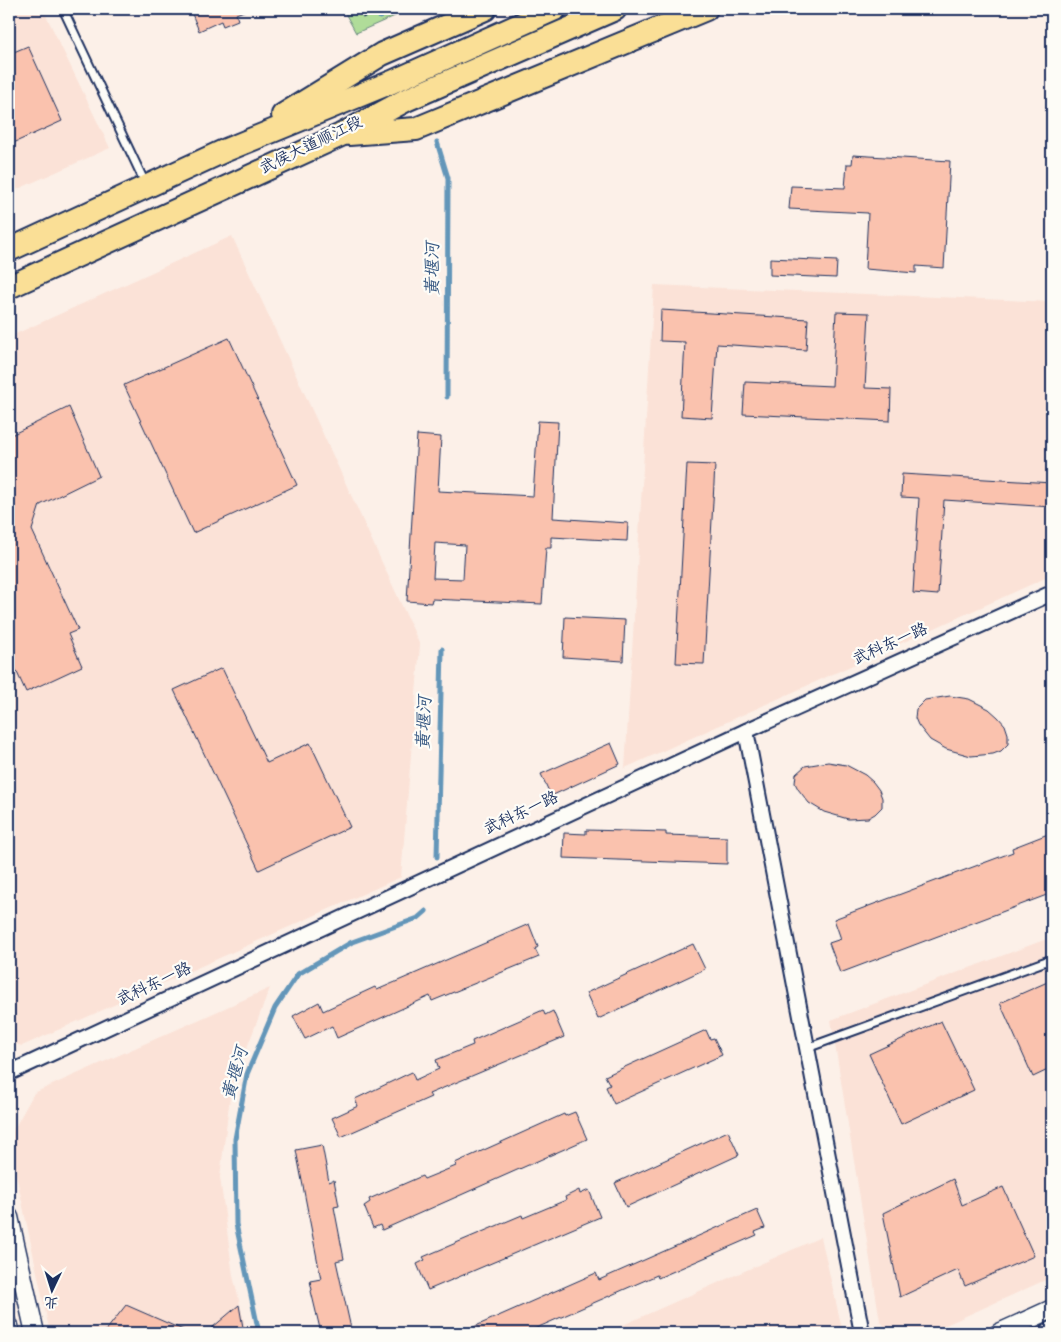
<svg xmlns="http://www.w3.org/2000/svg" width="1061" height="1342" viewBox="0 0 1061 1342" font-family="'Gochi Hand','LXGW WenKai TC',sans-serif">
<style>
.built{fill:#fbe2d7}
.green{fill:#b0dc99;stroke:#66867c}
.lines{fill:none;stroke-linecap:round;stroke-linejoin:round}
.stream{stroke:#6496b9;stroke-width:5}
.building{fill:#fac2ae;stroke:#1b2f5e;fill-rule:evenodd}
.service-casing{stroke:#1b2f5e;stroke-width:11}
.minor-casing{stroke:#1b2f5e;stroke-width:18}
.tertiary-casing{stroke:#1b2f5e;stroke-width:21}
.primary-casing{stroke:#1b2f5e;stroke-width:26}
.path{stroke:#1b2f5e;stroke-width:3;stroke-dasharray:4 4;stroke-linecap:butt}
.service{stroke:#fdfcf7;stroke-width:7}
.minor{stroke:#fdfcf7;stroke-width:14}
.tertiary{stroke:#fdfcf7;stroke-width:18}
.primary{stroke:#fadf96;stroke-width:22}
.labels{text-anchor:middle;dominant-baseline:central;stroke-width:4.5;stroke-linejoin:round;paint-order:stroke}
.street-label{font-size:16px;fill:#1b2f5e;stroke:#fdfcf7}
.water-label{font-size:18px;font-style:italic;fill:#395a84;stroke:#fdfcf7}
</style>
<rect width="100%" height="100%" fill="#fcf0e8"/>
<filter id="ink" filterUnits="userSpaceOnUse"><feTurbulence type="fractalNoise" baseFrequency=".02" numOctaves="2"/><feDisplacementMap in="SourceGraphic" scale="10" xChannelSelector="R" yChannelSelector="G"/><feConvolveMatrix kernelMatrix="1 2 1 2 8 2 1 2 1" color-interpolation-filters="sRGB"/></filter>
<g filter="url(#ink)">
<g class="built">
<path d="M9,9H43L110,148L9,193Z"/>
<path d="M232,236L420,645L401,877L22,1046L9,1042V337Z"/>
<path d="M654,285L1052,302V575L625,768Z"/>
<path d="M1052,937V1277L928,1333H891L880,1321L831,1020Z"/>
<path d="M270,988L231,1089L220,1177L233,1276L247,1333H50L9,1141V1138L34,1093Z"/>
<path d="M821,1237L843,1333H605Z"/>
</g>
<path class="green" d="M344,9H411L356,33L345,13Z"/>
<g class="lines">
<g class="stream">
<path d="M379,9L380,17"/>
<path d="M437,142L448,178L447,397"/>
<path d="M437,857L442,649"/>
<path d="M259,1333L236,1224L235,1139L247,1074L275,1008L298,974L352,942L418,918L426,911"/>
</g>
</g>
<g class="building">
<path d="M190,9H249L236,14L238,20L223,26L221,21L199,31Z"/>
<path d="M28,46L62,121L9,145V54Z"/>
<path d="M853,155L950,161L944,268L916,266V273L865,269L868,213L789,209L791,186L845,188L847,164H852Z"/>
<path d="M770,258L837,261L836,278L770,275Z"/>
<path d="M661,310L808,319L806,350L717,344L712,418L681,416L685,342L660,341Z"/>
<path d="M836,312L869,313L865,388L891,389L890,421L743,414L745,382L832,386Z"/>
<path d="M229,338L297,485L193,533L124,385Z"/>
<path d="M69,407L99,476L40,505L32,530L78,630L68,634L82,666L26,692L9,655V436Z"/>
<path d="M538,421L558,422L553,518L628,523L627,541L551,537V548H546L542,604L432,599L431,603L407,601L417,435L441,437L438,491L533,496ZM435,543L465,545L463,579L433,578Z"/>
<path d="M687,464L715,465L704,664L676,663Z"/>
<path d="M902,474L1052,483V507L944,500L938,595L913,593L919,498L901,497Z"/>
<path d="M565,617L625,620L623,661L563,657Z"/>
<path d="M222,668L267,763L310,743L350,827L259,870L174,690Z"/>
<path d="M950,696L969,699L989,709L998,717L1005,725L1008,734V744L1001,751L993,754L971,756L946,749L930,740L918,725L915,718L916,709L925,700Z"/>
<path d="M611,743L620,764L551,796L541,774Z"/>
<path d="M828,762L846,765L865,775L873,782L879,790L882,798V807L875,814L868,818L848,819L824,812L809,803L798,789L795,783L796,774L805,766Z"/>
<path d="M586,830L666,832V835L727,837V864L563,858L564,833L586,834Z"/>
<path d="M1048,834L1052,845V893L840,973L829,943L841,939L834,919L1013,852L1012,848Z"/>
<path d="M529,924L538,947L535,949L539,957L432,1001L430,996L337,1038L332,1026L305,1039L293,1016L319,1002L323,1011L375,987L377,990Z"/>
<path d="M693,944L705,969L598,1019L586,993Z"/>
<path d="M1052,980V1068L1033,1077L1000,1003Z"/>
<path d="M543,1010L545,1015L553,1011L564,1037L429,1094L431,1097L341,1137L332,1118L358,1106L355,1099L412,1072L415,1080L439,1069L436,1060L473,1045L472,1041Z"/>
<path d="M941,1021L974,1090L901,1124L869,1054Z"/>
<path d="M706,1030L710,1039L714,1038L722,1055L614,1104L606,1087L610,1085L605,1076Z"/>
<path d="M575,1112L587,1139L382,1230L380,1225L373,1228L364,1206L370,1202L369,1199L422,1176L424,1179L456,1166L455,1163L564,1114L565,1116Z"/>
<path d="M728,1131L739,1155L626,1207L615,1183Z"/>
<path d="M322,1145L329,1182L334,1180L339,1206L334,1207L344,1259L336,1261L352,1333H321L311,1291L312,1290L310,1281L321,1279L296,1150Z"/>
<path d="M953,1179L962,1205L1003,1187L1034,1256L965,1286L958,1270L900,1297L883,1213Z"/>
<path d="M579,1190L580,1194L589,1190L600,1217L428,1290L417,1264L425,1260L423,1257L522,1215L523,1218L566,1200L565,1197Z"/>
<path d="M757,1210L765,1228L755,1232L757,1235L658,1278L657,1275L525,1333H460L596,1273L599,1280Z"/>
<path d="M126,1305L190,1333H104Z"/>
<path d="M239,1305L244,1333H206Z"/>
</g>
<g class="lines">
<defs>
<g id="service">
<path d="M63,9L146,185"/>
<path d="M807,1048L1052,959"/>
</g>
<g id="minor">
<path d="M746,731L862,1333"/>
<path d="M9,1073L746,731L1052,593"/>
</g>
<g id="tertiary">
<path d="M9,1217L35,1333"/>
<path d="M9,1326L10,1333"/>
<path d="M999,1333L1052,1309"/>
<path d="M1048,1333L1052,1331"/>
</g>
<g id="primary">
<path d="M283,115L382,54L485,9"/>
<path d="M349,134L416,129L706,9"/>
<path d="M9,250L226,150L392,82L555,9"/>
<path d="M9,287L341,135L406,100L615,9"/>
</g>
</defs>
<use href="#service" class="service-casing"/>
<use href="#minor" class="minor-casing"/>
<use href="#tertiary" class="tertiary-casing"/>
<use href="#primary" class="primary-casing"/>
<path class="path" d="M361,9L364,18"/>
<use href="#service" class="service"/>
<use href="#minor" class="minor"/>
<use href="#tertiary" class="tertiary"/>
<use href="#primary" class="primary"/>
</g>
</g>
<g class="labels">
<g class="street-label">
<text transform="translate(312 147) rotate(-26)">武侯大道顺江段</text>
<text transform="translate(891 646) rotate(-24)">武科东一路</text>
<text transform="translate(522 815) rotate(-25)">武科东一路</text>
<text transform="translate(155 986) rotate(-25)">武科东一路</text>
</g>
<g class="water-label">
<text transform="translate(434 269) rotate(-90)">黄堰河</text>
<text transform="translate(426 723) rotate(-88)">黄堰河</text>
<text transform="translate(237 1074) rotate(-74)">黄堰河</text>
</g>
</g>
<rect width="1061" height="1342" fill="none" stroke="#fdfcf7" stroke-width="30"/>
<rect x="15" y="15" width="1031" height="1312" fill="none" stroke="#1b2f5e" stroke-width="2" filter="url(#ink)"/>
<g transform="translate(52 1290) rotate(184)" stroke="#fdfcf7" stroke-width="4" paint-order="stroke">
<path d="M0-4L9 19L0 12L-9 19Z" fill="#1b2f5e"/>
<text y="-8" font-size="14" font-weight="bold" text-anchor="middle" fill="#1b2f5e">北</text>
</g>
</svg>
